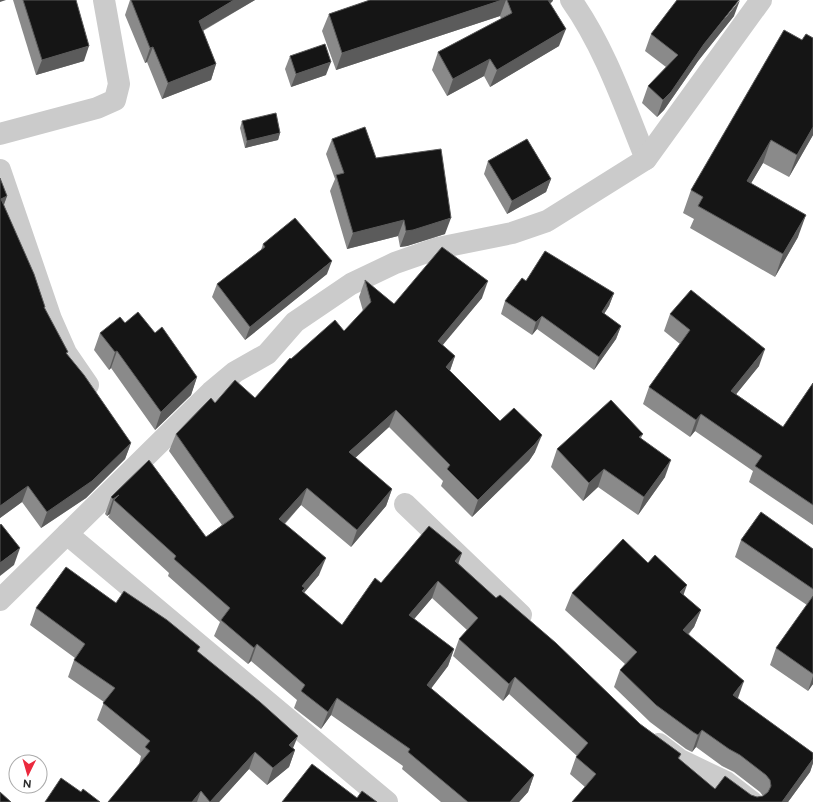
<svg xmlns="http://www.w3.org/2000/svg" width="813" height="802" viewBox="0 0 813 802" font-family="Figtree,sans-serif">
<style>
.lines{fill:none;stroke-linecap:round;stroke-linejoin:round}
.street{stroke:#cbcbcb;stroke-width:22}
.wall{fill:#8a8a8a}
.shaded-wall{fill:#5b5b5b}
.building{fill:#151515;stroke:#5b5b5b}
</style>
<rect width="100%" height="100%" fill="#fff"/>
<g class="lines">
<g class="street">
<path d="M571,0C605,48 624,105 646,159"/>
<path d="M0,134L97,108L115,100L119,84L104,0"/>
<path d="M0,170L51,319L66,353L88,385"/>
<path d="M405,504L521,615"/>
<path d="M67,534L387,802"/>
<path d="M0,600L211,392L235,372L267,354L295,322L351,284L395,263L438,248L512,233L547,221L646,159L761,0"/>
<path d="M659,744L680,760L726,782L752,802"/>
</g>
</g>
<g class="wall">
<path d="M13,0H76L84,61L36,75Z"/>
<path d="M130,0H255L203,31L216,64L211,80L162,99L147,62L145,63L125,15Z"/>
<path d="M370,0H553L552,2L550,3L559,46L490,87L484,76L447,96L432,70L438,52L501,19L500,16L336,70L322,31L329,14Z"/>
<path d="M734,16L698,61L664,110L657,117L642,103L648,86L666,67L645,51L651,34Z"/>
<path d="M813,38V135L789,177L763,163L751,183L798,237L775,277L690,228L694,219L683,213L691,190L802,40Z"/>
<path d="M290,56L326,75L291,87L285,69Z"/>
<path d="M242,121L280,133L278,140L245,148L240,128Z"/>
<path d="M332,139L376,158L445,234L407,246L400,247L398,236L347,249L330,191L335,179L326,154Z"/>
<path d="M488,161L551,179L546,192L507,214L484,174Z"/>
<path d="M0,178L7,196L4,205L45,307L44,308L67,354L131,443L125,459L86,498L41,528L22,502L0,518Z"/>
<path d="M263,244L327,274L245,340L212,297L217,284L261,250Z"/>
<path d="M365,280L394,304L482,298L442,345L455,356L450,371L500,421L535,452L529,461L472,517L441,486L443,481L389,427L355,458L392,489L386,506L351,547L301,505L285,524L319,575L304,593L342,625L381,583L462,553L458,563L496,598L640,724L681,754L679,759L715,789L751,795L757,797L763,796L760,792L734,772L722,766L696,747L692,752L686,749L650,722L614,687L620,670L625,664L565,610L572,593L683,595L701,610L694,627L689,634L738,699L813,753V763L810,772L788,802H572L585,787L570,774L576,757L577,756L509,694L503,701L453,656L459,639L467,630L432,598L414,619L454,649L448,666L431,688L534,775L528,792L519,802H441L402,769L403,766L331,715L321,729L294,708L297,700L251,661L248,664L214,636L220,622L168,576L169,573L108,517L110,514L107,516L105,514L111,497L206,537L222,525L169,451L176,434L215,403L255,398L291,359L344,331L363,311L359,297Z"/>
<path d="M526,281L614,293L609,306L604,314L621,326L616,339L594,370L537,329L532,335L501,314L505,301Z"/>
<path d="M670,314L759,366L736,394L783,427L813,383V525L749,482L753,471L695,431L690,437L643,404L649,387L680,344L664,331Z"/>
<path d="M125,323L155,333L197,377L191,395L155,430L111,368L109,370L94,350L100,333Z"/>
<path d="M643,434L641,438L665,477L638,515L598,487L583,501L551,467L557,449Z"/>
<path d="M741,540L813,549V684L808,691L770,665L776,648L807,605L735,557Z"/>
<path d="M116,603L198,652L295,750L289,767L267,785L249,769L219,802H108L139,765V764L141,756L97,720L104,702L68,677L74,660L75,658L30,625L36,608Z"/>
</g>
<g class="shaded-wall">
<path d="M0,0H6L0,2Z"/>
<path d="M234,0H255L193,36L199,21Z"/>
<path d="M502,0H506L500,16L336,70L342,53Z"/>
<path d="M542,0H553L552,2L538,10Z"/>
<path d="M740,0L734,16L698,61L664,110L657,117L663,100L704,44Z"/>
<path d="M566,29L559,46L490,87L497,70Z"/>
<path d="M89,46L84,61L36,75L42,60Z"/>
<path d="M153,47L147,62L145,63L150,48Z"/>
<path d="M490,59L484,76L447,96L453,79Z"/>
<path d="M331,62L326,75L291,87L296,74Z"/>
<path d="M216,64L211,80L162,99L168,83Z"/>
<path d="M813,127V135L789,177L797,155Z"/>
<path d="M280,133L278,140L245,148L247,141Z"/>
<path d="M771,140L763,163L739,204L747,181Z"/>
<path d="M551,179L546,192L507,214L512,201Z"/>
<path d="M7,196L1,212V199Z"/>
<path d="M806,215L798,237L775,277L783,254Z"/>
<path d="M451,218L445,234L407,246L400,247L406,231Z"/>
<path d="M404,220L398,236L347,249L353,233Z"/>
<path d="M332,261L327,274L245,340L250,327Z"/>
<path d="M488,281L482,298L432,358L438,341Z"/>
<path d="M614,293L609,306L597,325L602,312Z"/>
<path d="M542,316L537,329L532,335L536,322Z"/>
<path d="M621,326L616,339L594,370L599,357Z"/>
<path d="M765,349L759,366L725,408L731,391Z"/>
<path d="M117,351L111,368L109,370L115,352Z"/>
<path d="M455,356L449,373L446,367Z"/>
<path d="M197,377L191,395L155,430L161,412Z"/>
<path d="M396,410L389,427L343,469L349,452Z"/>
<path d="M701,414L695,431L690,437L696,420Z"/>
<path d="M542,435L535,452L529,461L472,517L478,500Z"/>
<path d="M131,443L125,459L86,498L41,528L47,512Z"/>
<path d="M671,460L665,477L638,515L644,497Z"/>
<path d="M604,469L598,487L583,501L589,483Z"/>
<path d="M28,486L22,502L0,518V506Z"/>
<path d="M307,488L301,505L273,536L279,519Z"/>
<path d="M392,489L386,506L351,547L357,530Z"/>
<path d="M119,495L114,500L110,514L107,516L113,499Z"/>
<path d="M20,548L14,565L0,576V563Z"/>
<path d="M462,553L456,570L455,561Z"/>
<path d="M326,558L319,575L302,595V586Z"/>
<path d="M438,581L432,598L403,632L409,615Z"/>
<path d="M687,585L681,602L680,592Z"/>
<path d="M701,610L694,627L677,646L683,630Z"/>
<path d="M257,644L251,661L248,664L254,648Z"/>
<path d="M454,649L448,666L421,702L427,685Z"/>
<path d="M813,676V684L808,691Z"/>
<path d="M515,677L509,694L503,701L509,684Z"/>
<path d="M744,681L738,698L726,712L733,695Z"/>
<path d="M337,698L331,715L321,729L328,712Z"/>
<path d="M702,730L696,747L692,752L698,735Z"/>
<path d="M298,736L291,753L295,750L289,767L267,785L273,768L289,745Z"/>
<path d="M255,752L249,769L219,802H210Z"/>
<path d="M813,759V763L810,772L788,802H782Z"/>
<path d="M534,775L528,792L519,802H510Z"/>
<path d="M201,791L197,802H192Z"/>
</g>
<g class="building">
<path d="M23,0H76L89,46L42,60Z"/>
<path d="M131,0H234L199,21L216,64L168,83L153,47L150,48Z"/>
<path d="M370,0H502L342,53L329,14Z"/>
<path d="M507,0H548L566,29L497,70L490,59L453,79L438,52L512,13Z"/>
<path d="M677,0H739L704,44L671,92L663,100L648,86L678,55L651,34Z"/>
<path d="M784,30L802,40L806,34L813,38V127L797,155L771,140L747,181L806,215L783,254L698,206L703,197L691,190Z"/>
<path d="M325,44L331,62L296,74L290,56Z"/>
<path d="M276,113L280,133L247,141L242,121Z"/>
<path d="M365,127L376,158L441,149L451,218L413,230L406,231L404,220L353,233L336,175L344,173L332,139Z"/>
<path d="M527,139L551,179L512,201L488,161Z"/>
<path d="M0,178L7,196L1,199L34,274L45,307H44L68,352L66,353L84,375L131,443L92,481L47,512L28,486L0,506Z"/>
<path d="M295,218L332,261L250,327L217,284L265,247L263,244Z"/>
<path d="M442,247L488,281L438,341L455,356L446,367L500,421L514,408L542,435L535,444L478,500L447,469L450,465L396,410L349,452L392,489L357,530L307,488L279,519L326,558L302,586L305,588L302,591L342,625L375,578L381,583L429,526L462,553L455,561L496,598L500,595L556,643L640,724L681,754L678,758L715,789L725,776L751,795L757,797L763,796L768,792L771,786L770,780L766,775L740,755L729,749L702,730L698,735L693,732L656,705L620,670L637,652L572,593L623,539L648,563L655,555L687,585L680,592L701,610L683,630L744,681L733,695L813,753V759L782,802H572L596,774L576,757L588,743L515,677L509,684L459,639L478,618L438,581L409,615L454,649L427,685L534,775L510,802H468L408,752L410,749L337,698L328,712L301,691L305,685L257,644L254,648L221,620L230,608L174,559L176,556L114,500L119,495L113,499L111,497L149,460L206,537L234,517L176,434L211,398L215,403L235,380L255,398L290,358L291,359L335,320L344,331L371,302L365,280L394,304Z"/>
<path d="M545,251L614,293L602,312L621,326L599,357L542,316L536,322L505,301L522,278L526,281Z"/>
<path d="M691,290L765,349L731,391L783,427L813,383V505L755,466L762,456L701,414L696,420L649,387L690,330L670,314Z"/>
<path d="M138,312L155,333L162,327L197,377L161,412L117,351L115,352L100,333L120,317L125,323Z"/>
<path d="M611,400L643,434L639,437L671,460L644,497L604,469L589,483L557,449Z"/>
<path d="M761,512L813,549V589L741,540Z"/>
<path d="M1,524L20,548L0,563V525Z"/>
<path d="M66,567L116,603L124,591L167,620L200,647L197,651L260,702L298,736L289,745L295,750L273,768L255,752L210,802L201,791L192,802H108L150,751L145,747L150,741L103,703L115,688L74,660L85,644L36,608Z"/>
<path d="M813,596V674L776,648Z"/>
<path d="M312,764L357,798L362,791L377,802H282Z"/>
<path d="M61,778L81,792L83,789L100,802H45Z"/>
<path d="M0,792L11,802H0Z"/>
</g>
<g transform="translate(28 774) rotate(185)"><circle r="19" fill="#ffffff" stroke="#ababab"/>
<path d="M0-3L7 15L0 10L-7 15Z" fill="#eb293d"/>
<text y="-6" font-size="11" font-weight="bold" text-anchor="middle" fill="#2e2e2e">N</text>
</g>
</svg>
